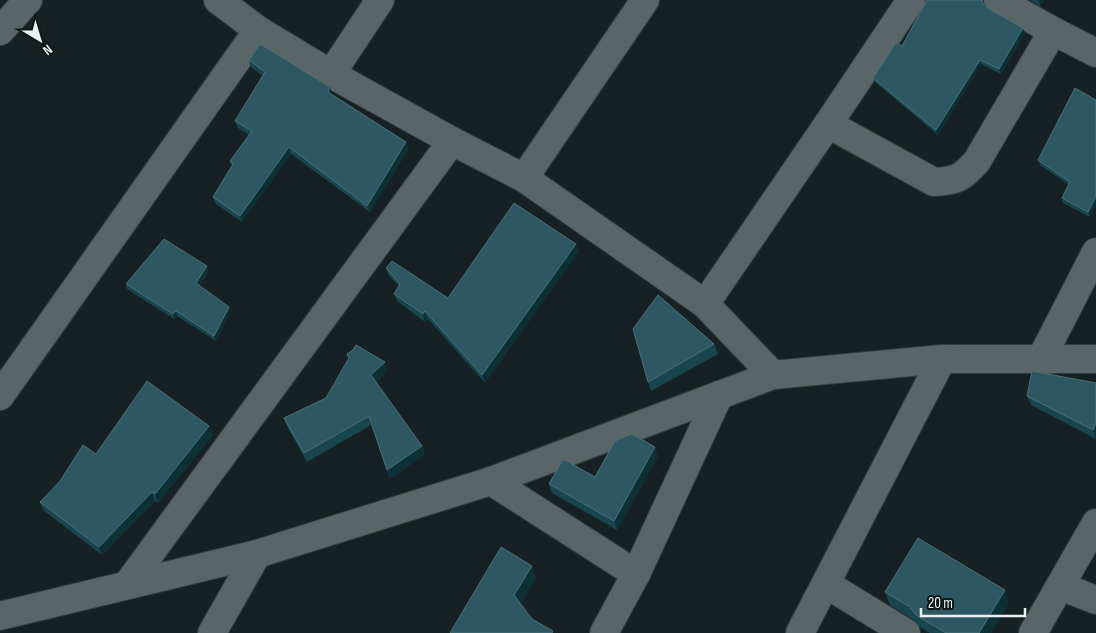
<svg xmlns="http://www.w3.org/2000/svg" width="1096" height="633" viewBox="0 0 1096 633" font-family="'Sofia Sans Condensed',sans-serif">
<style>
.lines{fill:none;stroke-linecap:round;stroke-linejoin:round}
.street-casing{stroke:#363c3e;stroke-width:30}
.street{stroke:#5a6567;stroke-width:28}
.wall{fill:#17464f}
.shaded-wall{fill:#0d2f36}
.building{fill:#2e5861;stroke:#4b7078}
</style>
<rect width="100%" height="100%" fill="#172022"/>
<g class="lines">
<defs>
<g id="street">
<path d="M218,0L258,30L331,74L452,141L524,178L705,304L773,375"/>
<path d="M998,0L1053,31L1096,53"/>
<path d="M0,31L28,0"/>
<path d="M331,74L380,0"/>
<path d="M828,124L934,182C957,181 962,178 977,161L1053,31"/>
<path d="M524,178L645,0"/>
<path d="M705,304L828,124L911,0"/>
<path d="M1041,359L1096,252"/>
<path d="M0,396L258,30"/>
<path d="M491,481L636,574"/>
<path d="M826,584L906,633"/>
<path d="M127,585L452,141"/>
<path d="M1060,586L1096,600"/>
<path d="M0,616L257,554L491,481L773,375L942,359H1096"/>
<path d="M212,633L257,554"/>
<path d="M604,633L636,574L719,395"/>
<path d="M800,633L942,359"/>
<path d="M1033,633L1096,523"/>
</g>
</defs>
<use href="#street" class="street-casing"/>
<use href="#street" class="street"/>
</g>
<g class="wall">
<path d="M983,0L984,4L989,9L1025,33L1001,74L981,64L938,135L875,82L873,78L902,46Z"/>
<path d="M1030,0H1044L1040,6Z"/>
<path d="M249,60L330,87L332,94L409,148L370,212L291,154L242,222L216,204L213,197L232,166L230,161L249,135L238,128L235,121L263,76L251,67Z"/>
<path d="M1075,88L1090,217L1063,203L1062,198L1069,185L1040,165L1038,160Z"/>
<path d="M579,251L485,383L428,319L425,322L397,301L394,294L399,286L389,276L386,268L448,298Z"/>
<path d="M207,266L209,271L199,286L229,307L230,312L216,341L177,316L174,319L127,289L126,284Z"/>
<path d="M714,344L718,354L651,391L648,382Z"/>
<path d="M387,370L376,382L422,446L425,454L390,479L371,425L307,462L287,426L284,418Z"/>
<path d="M1096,383V439L1031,405L1027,396Z"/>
<path d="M209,426L213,435L158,503L155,501L102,555L43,510L40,502L96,454Z"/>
<path d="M658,456L617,530L552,493L549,484L595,477Z"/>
<path d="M885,592L1009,602L991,633H930L920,627L914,620L890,605Z"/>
</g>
<g class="shaded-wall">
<path d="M1039,0H1044L1040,6L1039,1Z"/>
<path d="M1023,28L1025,33L1001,74L999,69Z"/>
<path d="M980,60L981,64L938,135L936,130Z"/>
<path d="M330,87L332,94L330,98L328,92Z"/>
<path d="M406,142L409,148L370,212L367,206Z"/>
<path d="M289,147L291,154L242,222L240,216Z"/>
<path d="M1096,197V205L1090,217L1088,212Z"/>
<path d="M576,244L579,251L485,383L482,375Z"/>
<path d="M207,266L209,271L197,288L196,283Z"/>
<path d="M229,307L230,312L216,341L214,336Z"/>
<path d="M176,311L177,316L174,319L173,314Z"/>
<path d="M425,311L428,319L425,322L423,314Z"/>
<path d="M385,362L387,370L374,383L371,375Z"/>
<path d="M1096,423V439L1093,430Z"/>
<path d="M209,426L213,435L158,503L155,494Z"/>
<path d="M422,446L425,454L390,479L387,470Z"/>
<path d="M655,447L658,456L617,530L614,521Z"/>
<path d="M152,492L155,501L102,555L99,547Z"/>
<path d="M532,566L536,578L519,608L514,595Z"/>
<path d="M1005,590L1009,602L991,633H979Z"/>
</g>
<g class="building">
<path d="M927,0H982L983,4L989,9L1023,28L999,69L980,60L936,130L873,78L896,43L902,46Z"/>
<path d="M260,44L330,87L328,92L406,142L367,206L289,147L240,216L213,197L233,164L230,161L252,131L235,121L265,72L249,60Z"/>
<path d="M1075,88L1096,100V197L1088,212L1062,198L1070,182L1038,160Z"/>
<path d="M514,203L576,244L482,375L425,311L423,314L394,294L400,284L386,268L392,261L448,298Z"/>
<path d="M164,239L207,266L196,283L229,307L214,336L176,311L173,314L126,284Z"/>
<path d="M658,295L714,344L648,382L633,329Z"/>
<path d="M356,345L385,362L371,375L422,446L387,470L369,416L304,453L284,418L326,398L349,358L347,354L353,350Z"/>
<path d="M1032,371L1096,383V423L1093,430L1027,396Z"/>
<path d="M147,381L209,426L155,494L152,492L99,547L40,502L60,481L83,445L96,454Z"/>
<path d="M632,434L655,447L614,521L549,484L562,461L565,460L595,477L615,441Z"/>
<path d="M918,538L1005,590L979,633H946L916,615L910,607L885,592Z"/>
<path d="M501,547L532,566L514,595L532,619L553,631L552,633H450Z"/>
</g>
<g transform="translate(40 40) rotate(142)" stroke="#0e1618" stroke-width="4" paint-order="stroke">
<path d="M0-4L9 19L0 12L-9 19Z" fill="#ebf1f3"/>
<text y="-8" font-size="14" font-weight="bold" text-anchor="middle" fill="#ebf1f3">N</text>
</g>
<path d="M921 608v8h104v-8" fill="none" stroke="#ebf1f3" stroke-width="2.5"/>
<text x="928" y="608" font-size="15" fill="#ebf1f3" stroke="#0e1618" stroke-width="4" paint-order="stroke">20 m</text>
</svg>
